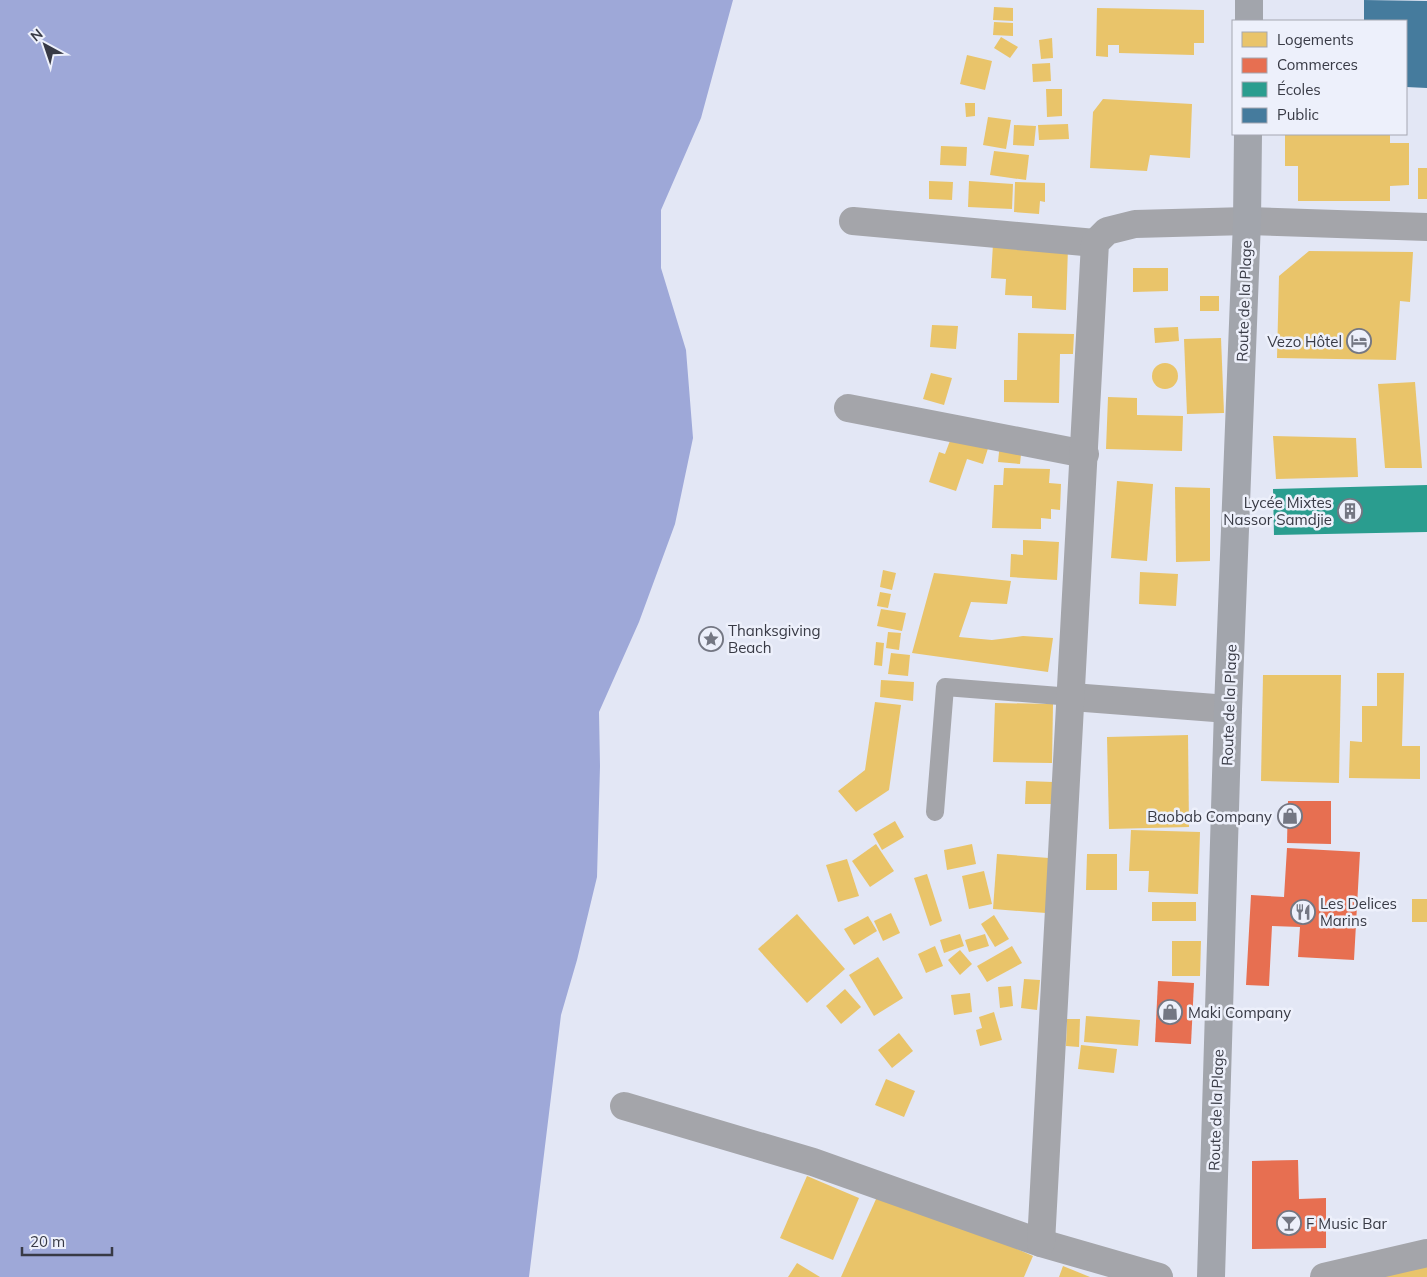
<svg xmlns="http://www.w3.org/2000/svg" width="1427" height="1277" viewBox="0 0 1427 1277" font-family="Mulish,sans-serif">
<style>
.water{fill:#9ea8d8}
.homes{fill:#e9c46a}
.shops{fill:#e76f51}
.schools{fill:#2a9d8f}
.public{fill:#457b9d}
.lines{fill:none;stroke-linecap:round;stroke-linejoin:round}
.lane{stroke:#a4a5aa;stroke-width:18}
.street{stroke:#a4a5aa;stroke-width:28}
.secondary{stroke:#a2a5ac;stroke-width:28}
.labels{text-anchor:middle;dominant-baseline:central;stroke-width:5;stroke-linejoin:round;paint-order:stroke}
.street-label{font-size:15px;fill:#383a45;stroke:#edf0fb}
.poi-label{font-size:15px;fill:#383a45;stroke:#edf0fb;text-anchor:start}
</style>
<rect width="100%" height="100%" fill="#e3e7f5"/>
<path class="water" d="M0,0H733L701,118L661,210V268L686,350L693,438L675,524L639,622L599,712L600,766L597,877L577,960L561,1015L529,1277H0Z"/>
<g class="homes">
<path d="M994,7L1013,8V21L993,20Z"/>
<path d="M1097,8L1204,10V43H1194V55L1119,53V45H1108V57L1096,56Z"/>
<path d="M994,22L1013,23V36L993,35Z"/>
<path d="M1001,37L1018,47L1010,58L994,48Z"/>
<path d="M1052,38L1053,58L1041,59L1039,40Z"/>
<path d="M967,55L992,61L985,90L960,84Z"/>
<path d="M1050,63L1051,81L1033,82L1032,64Z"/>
<path d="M1046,89H1062V116L1047,117Z"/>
<path d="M1103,99L1192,104L1190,158L1150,155L1147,171L1090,168L1093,112Z"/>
<path d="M965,103H975V116L966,117Z"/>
<path d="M988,117L1011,120L1006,149L983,145Z"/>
<path d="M1068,124L1069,139L1039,140L1038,125Z"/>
<path d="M1014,125L1036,126L1034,146L1013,145Z"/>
<path d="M1285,134H1390V143H1409V185L1390,186V201H1298V166H1285Z"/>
<path d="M941,146L967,147L966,166L940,165Z"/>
<path d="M994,151L1029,155L1026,180L990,175Z"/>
<rect x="1418" y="168" width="9" height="31"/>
<path d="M929,181L953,182L952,200L929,199Z"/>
<path d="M969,181L1013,184L1012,209L968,207Z"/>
<path d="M1015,182L1045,183V202L1040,201L1039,214L1014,212Z"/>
<path d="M993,244L1068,247L1066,310L1032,308V296L1005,295L1006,279L991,278Z"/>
<path d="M1309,251L1413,252L1410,302L1400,301L1396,360L1277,358L1279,276Z"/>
<path d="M1133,268H1168V291L1133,292Z"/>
<rect x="1200" y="296" width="19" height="15"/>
<path d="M932,325L958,326L956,349L930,347Z"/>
<path d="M1178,327L1179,341L1155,343L1154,328Z"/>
<path d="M1018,333L1074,334L1073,354H1060L1059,403L1004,402V380H1017Z"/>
<path d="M1221,338L1224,413L1187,414L1184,339Z"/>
<circle cx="1165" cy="376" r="13"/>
<path d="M931,373L952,378L944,405L923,399Z"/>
<path d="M1415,382L1422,468H1385L1378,384Z"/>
<path d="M1108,397L1137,398V415L1183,416L1182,451L1106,449Z"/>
<path d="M954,430L990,442L983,464L967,459L956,491L929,482L939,452L945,454Z"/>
<path d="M1273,436L1356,438L1358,477L1276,479Z"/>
<path d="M1000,443L1022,445L1020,464L998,462Z"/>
<path d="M1004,468L1050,469L1049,483L1061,484L1060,510L1051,509V519L1041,518V529L992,528L994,485H1003Z"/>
<path d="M1117,481L1153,484L1147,561L1111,558Z"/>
<path d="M1175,487L1210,488V561L1176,562Z"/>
<path d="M1023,540L1059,542L1057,580L1010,577L1011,554L1023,555Z"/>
<path d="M883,570L896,573L892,590L880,587Z"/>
<path d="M1140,572L1178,574L1176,606L1139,604Z"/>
<path d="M934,573L1011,581L1007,604L971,602L959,637L992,640L1023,636L1053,638L1048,672L912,653Z"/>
<path d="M880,592L891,594L888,608L877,606Z"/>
<path d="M881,609L906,613L902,631L877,626Z"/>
<path d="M888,632L901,633L899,650L886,648Z"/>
<path d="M876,642L884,643L882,666L874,665Z"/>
<path d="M891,653L910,655L908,676L888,674Z"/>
<path d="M1377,673H1404L1402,746H1420V779L1349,778L1350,741L1362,742V706H1377Z"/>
<path d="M1263,675H1341L1339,783L1261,781Z"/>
<path d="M881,680L914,682L913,701L880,697Z"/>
<path d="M875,702L901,705L889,790L856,812L838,791L865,770Z"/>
<path d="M995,703L1053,704L1052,763L993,762Z"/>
<path d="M1188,735L1189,827L1109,829L1107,737Z"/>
<path d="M1026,781L1053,782L1052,804H1025Z"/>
<path d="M895,821L904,837L882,850L873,834Z"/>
<path d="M1131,830L1200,832L1198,894L1148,892L1149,871H1129Z"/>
<path d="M876,844L894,871L870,887L852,861Z"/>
<path d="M972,844L976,864L947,870L944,850Z"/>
<path d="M997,854L1049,858L1046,913L993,909Z"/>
<path d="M1087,854H1117V890H1086Z"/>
<path d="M847,859L859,896L838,902L826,865Z"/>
<path d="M984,871L992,904L969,909L962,876Z"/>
<path d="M927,874L942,921L930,926L914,878Z"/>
<rect x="1412" y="899" width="15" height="23"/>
<rect x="1152" y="902" width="44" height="19"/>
<path d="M891,913L900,933L883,941L874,921Z"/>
<path d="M797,914L845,969L807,1003L758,949Z"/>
<path d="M994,915L1009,939L995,947L981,924Z"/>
<path d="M868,916L877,931L854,945L844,929Z"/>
<path d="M960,934L964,946L944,953L940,940Z"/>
<path d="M985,934L989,946L969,952L965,940Z"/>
<path d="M1172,941H1201L1200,976H1172Z"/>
<path d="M935,946L943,966L926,973L918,954Z"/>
<path d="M1012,946L1022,963L987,982L977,966Z"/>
<path d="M960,950L972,964L960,975L948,960Z"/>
<path d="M878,957L903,998L874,1016L849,975Z"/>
<path d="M1024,979L1040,980L1037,1010L1021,1008Z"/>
<path d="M1011,986L1013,1006L1000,1008L998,987Z"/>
<path d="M845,989L861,1007L841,1024L826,1006Z"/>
<path d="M970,993L972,1012L954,1015L951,995Z"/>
<path d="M994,1012L1002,1040L980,1046L976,1030L982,1028L979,1017Z"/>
<path d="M1086,1016L1140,1020L1138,1046L1084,1042Z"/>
<path d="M1067,1019H1080L1079,1047L1066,1046Z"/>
<path d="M899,1033L913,1051L892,1068L878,1050Z"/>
<path d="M1081,1045L1117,1049L1114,1073L1078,1069Z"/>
<path d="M886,1079L915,1091L904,1117L875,1105Z"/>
<path d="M807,1176L859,1198L833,1260L780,1238Z"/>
<path d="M881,1188L1033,1256L1024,1277H841Z"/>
<path d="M1427,1259V1277H1351Z"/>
<path d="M797,1263L820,1277H788Z"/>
<path d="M1063,1266L1090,1277H1059Z"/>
</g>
<g class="shops">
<path d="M1288,801H1331V844L1287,843Z"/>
<path d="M1287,848L1360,852L1354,960L1298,957L1300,927L1272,926L1269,986L1246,985L1251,895L1284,897Z"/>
<path d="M1158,981L1194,983L1191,1044L1155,1042Z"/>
<path d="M1298,1160L1299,1199L1326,1198V1248L1252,1249V1161Z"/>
</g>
<path class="schools" d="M1427,485V532L1274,535L1273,489Z"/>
<path class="public" d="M1364,0L1427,1V88L1406,87V21H1364Z"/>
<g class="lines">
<path class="lane" d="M935,812L945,687L1072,697"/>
<g class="street">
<path d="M853,221L1095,243"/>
<path d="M848,408L1085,454"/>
<path d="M1072,697L1228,709"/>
<path d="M624,1106L813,1162L1041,1243L1159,1277"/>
<path d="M1041,1243L1095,243L1107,231L1135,224L1247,221L1427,227"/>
<path d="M1324,1277L1427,1253"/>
</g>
<g class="secondary">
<path d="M1249,21V0"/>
<path d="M1211,1277L1228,709L1247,221L1248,134"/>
</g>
</g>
<defs>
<symbol id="hotel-ring" viewBox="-11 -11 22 22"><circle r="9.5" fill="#edf0fb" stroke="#747783" stroke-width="1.5"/><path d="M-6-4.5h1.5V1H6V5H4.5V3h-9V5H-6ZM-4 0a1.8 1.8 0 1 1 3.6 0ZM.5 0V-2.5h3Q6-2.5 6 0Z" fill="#747783"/></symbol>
<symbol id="building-ring" viewBox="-11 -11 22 22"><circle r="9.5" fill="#edf0fb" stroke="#747783" stroke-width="1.5"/><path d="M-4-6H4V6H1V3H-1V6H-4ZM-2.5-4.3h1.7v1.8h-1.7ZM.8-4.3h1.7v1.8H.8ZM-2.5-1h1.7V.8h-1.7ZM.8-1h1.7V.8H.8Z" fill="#747783"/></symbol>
<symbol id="sight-ring" viewBox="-11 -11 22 22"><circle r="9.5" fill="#edf0fb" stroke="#747783" stroke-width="1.5"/><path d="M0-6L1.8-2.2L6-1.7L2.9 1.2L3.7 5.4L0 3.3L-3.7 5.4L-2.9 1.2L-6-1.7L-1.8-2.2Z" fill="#747783"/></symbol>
<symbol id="shop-ring" viewBox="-11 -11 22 22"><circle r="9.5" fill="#edf0fb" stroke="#747783" stroke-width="1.5"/><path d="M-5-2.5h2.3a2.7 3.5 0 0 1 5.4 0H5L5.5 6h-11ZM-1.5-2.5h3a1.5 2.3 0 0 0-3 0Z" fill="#747783"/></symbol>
<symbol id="restaurant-ring" viewBox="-11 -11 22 22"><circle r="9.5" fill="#edf0fb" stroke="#747783" stroke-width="1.5"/><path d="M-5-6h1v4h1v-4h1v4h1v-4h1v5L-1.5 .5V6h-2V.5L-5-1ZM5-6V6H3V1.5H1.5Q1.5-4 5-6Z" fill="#747783"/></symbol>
<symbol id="bar-ring" viewBox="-11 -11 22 22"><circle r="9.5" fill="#edf0fb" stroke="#747783" stroke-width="1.5"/><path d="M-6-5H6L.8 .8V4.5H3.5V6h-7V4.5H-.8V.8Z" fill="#747783"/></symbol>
</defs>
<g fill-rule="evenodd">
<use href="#hotel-ring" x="1345" y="327" width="28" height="28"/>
<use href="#building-ring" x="1336" y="497" width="28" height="28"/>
<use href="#sight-ring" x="697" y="625" width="28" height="28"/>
<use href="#shop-ring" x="1276" y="802" width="28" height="28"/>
<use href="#restaurant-ring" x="1289" y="898" width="28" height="28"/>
<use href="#shop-ring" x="1156" y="998" width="28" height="28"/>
<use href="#bar-ring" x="1275" y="1209" width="28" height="28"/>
</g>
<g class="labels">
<g class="street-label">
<text transform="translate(1244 301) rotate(-88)">Route de la Plage</text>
<text transform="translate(1229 705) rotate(-88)">Route de la Plage</text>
<text transform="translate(1216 1110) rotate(-88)">Route de la Plage</text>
</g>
<g class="poi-label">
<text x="1342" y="341" text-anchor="end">Vezo Hôtel</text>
<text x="1332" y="502" text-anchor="end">Lycée Mixtes<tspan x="1332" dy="17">Nassor Samdjie</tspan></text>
<text x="728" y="630">Thanksgiving<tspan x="728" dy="17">Beach</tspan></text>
<text x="1272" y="816" text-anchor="end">Baobab Company</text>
<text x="1320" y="903">Les Delices<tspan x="1320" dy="17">Marins</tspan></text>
<text x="1188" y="1012">Maki Company</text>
<text x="1306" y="1223">F Music Bar</text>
</g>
</g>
<rect x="1232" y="20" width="175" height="115" fill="#edf0fb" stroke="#a5a7b2"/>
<rect x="1242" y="32" width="25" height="15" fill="#e9c46a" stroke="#a5a7b2"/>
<text x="1277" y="45" font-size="15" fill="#383a45">Logements</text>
<rect x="1242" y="58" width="25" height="15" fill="#e76f51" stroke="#a5a7b2"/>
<text x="1277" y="70" font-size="15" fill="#383a45">Commerces</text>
<rect x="1242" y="82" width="25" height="15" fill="#2a9d8f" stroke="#a5a7b2"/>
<text x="1277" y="95" font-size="15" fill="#383a45">Écoles</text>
<rect x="1242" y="108" width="25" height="15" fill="#457b9d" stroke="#a5a7b2"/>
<text x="1277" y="120" font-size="15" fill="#383a45">Public</text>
<g transform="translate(45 45) rotate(320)" stroke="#edf0fb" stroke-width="4" paint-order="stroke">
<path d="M0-4L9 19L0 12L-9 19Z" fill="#383a45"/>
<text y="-8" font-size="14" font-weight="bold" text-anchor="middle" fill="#383a45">N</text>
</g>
<path d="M22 1247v8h90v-8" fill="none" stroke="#383a45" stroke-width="2.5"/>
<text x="30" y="1247" font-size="15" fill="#383a45" stroke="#edf0fb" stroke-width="4" paint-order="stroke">20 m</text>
</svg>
